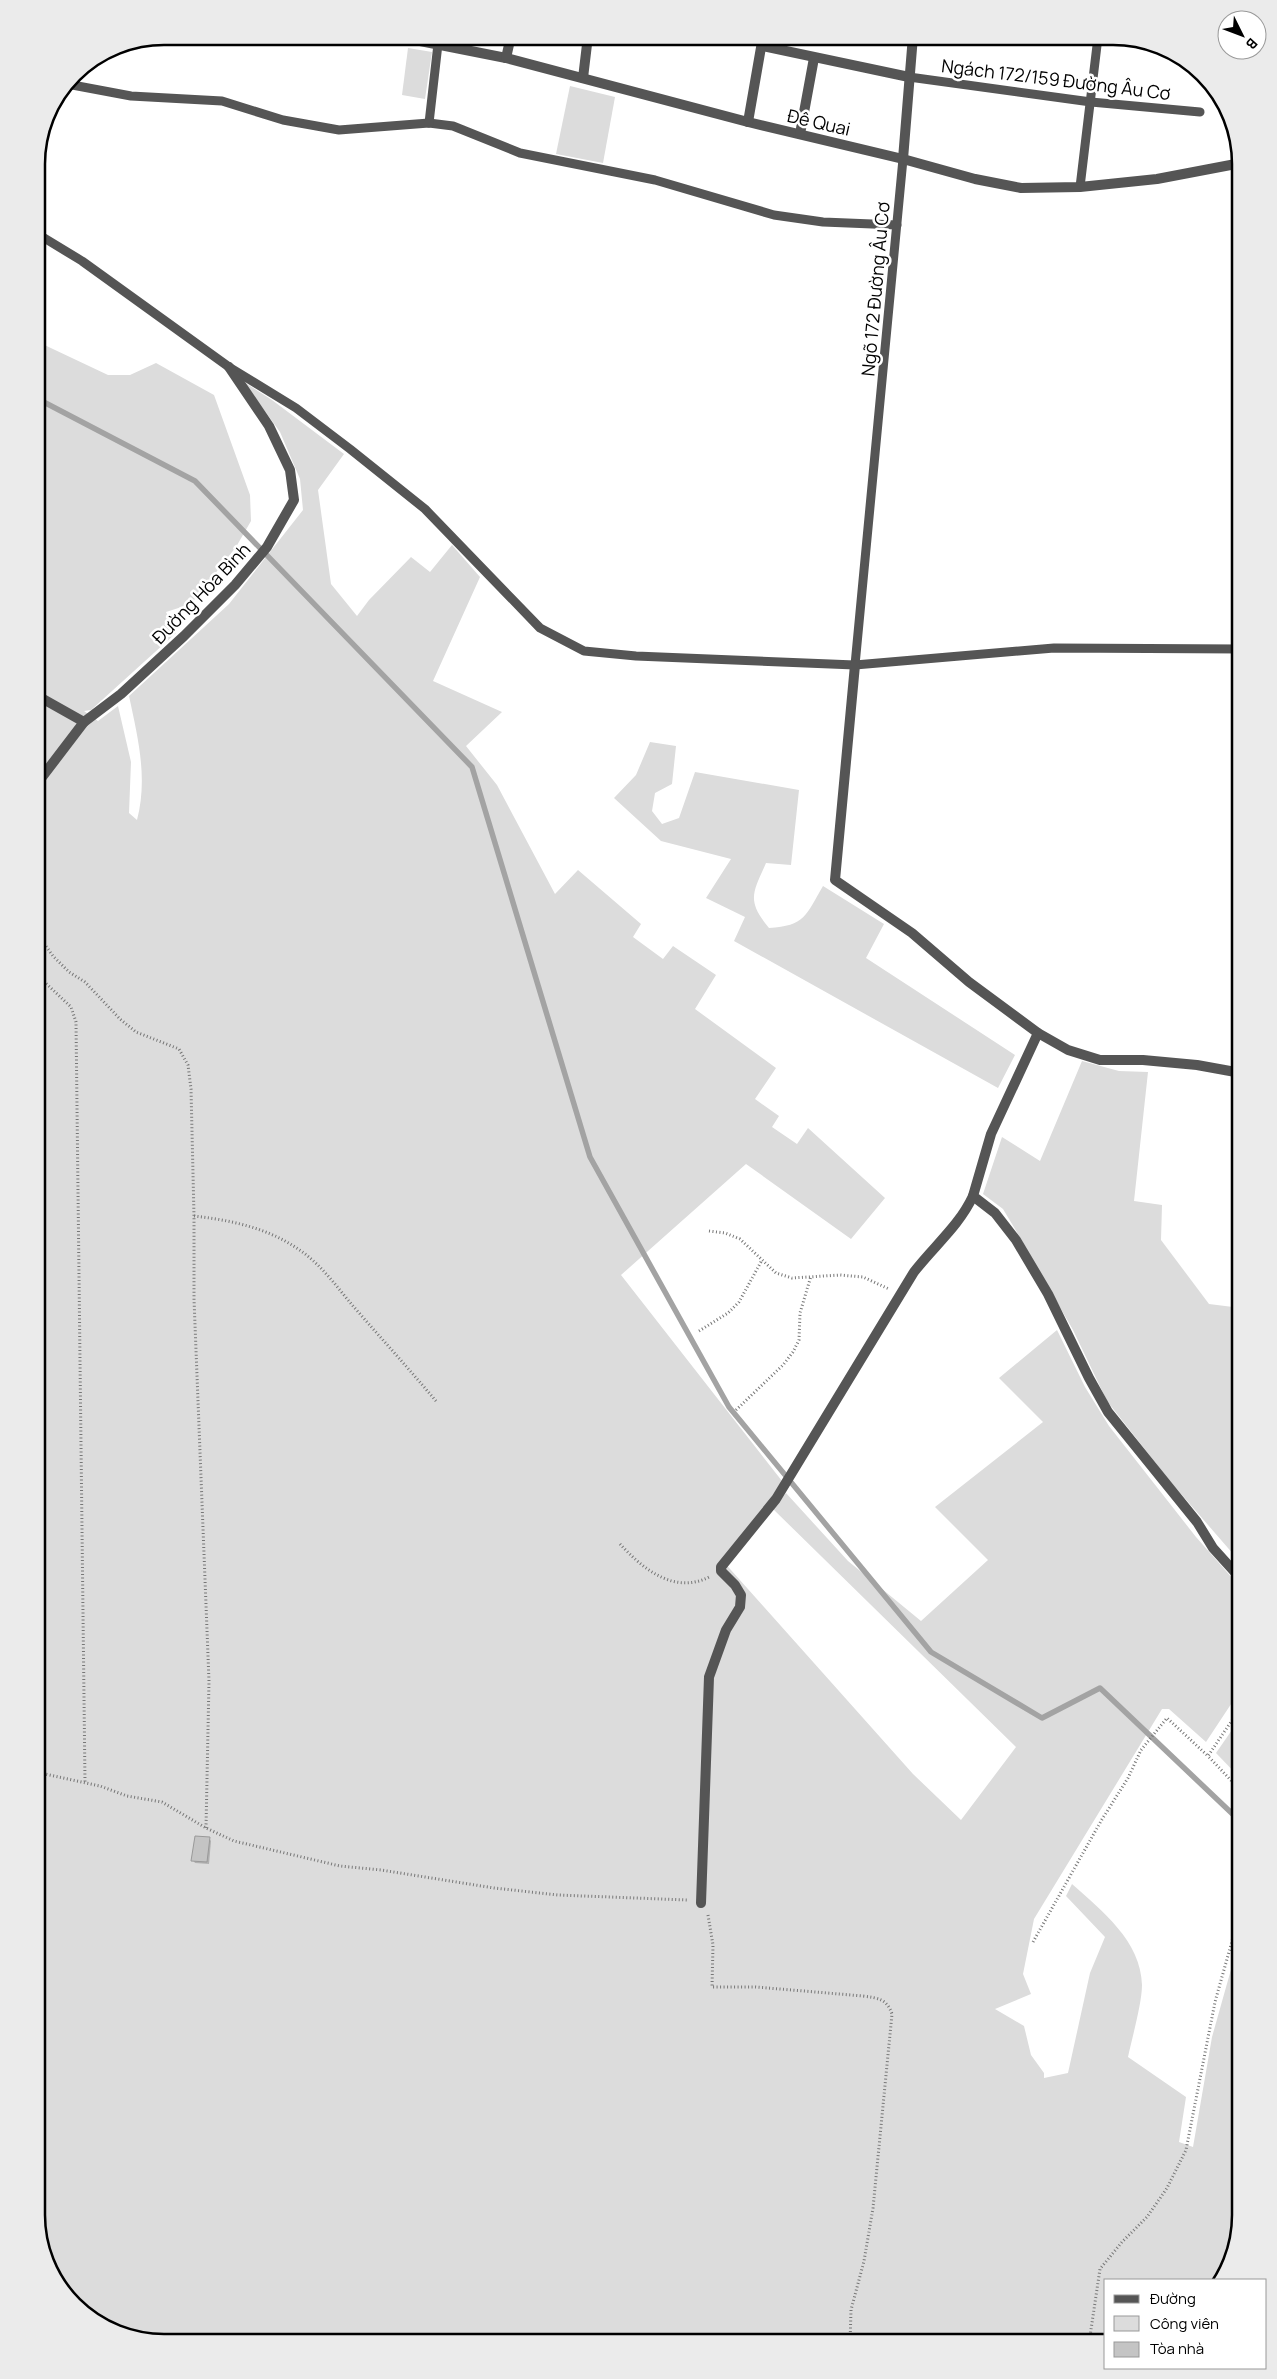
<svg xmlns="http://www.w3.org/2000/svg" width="1277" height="2379" viewBox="0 0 1277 2379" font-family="Manrope,sans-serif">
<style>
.green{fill:#dcdcdc}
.shadow{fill:#0003}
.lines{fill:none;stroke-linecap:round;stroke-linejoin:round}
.stream{stroke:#a3a3a3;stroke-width:5.5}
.building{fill:#c4c4c4;stroke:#999}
.path{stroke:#777;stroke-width:3;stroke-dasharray:1 2.5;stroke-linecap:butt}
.service{stroke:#555;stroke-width:9}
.minor{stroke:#555;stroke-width:10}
.labels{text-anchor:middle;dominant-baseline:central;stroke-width:5;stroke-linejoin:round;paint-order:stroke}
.street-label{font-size:18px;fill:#000;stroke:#fff}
.rim{fill:none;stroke:#000;stroke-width:2.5}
</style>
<rect width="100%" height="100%" fill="#fff"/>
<g class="green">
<path d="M408,48L432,52L425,99L402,95Z"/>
<path d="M570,86L615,97L603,163L556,154Z"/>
<path d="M36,341L108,375H130L156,363L214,395L250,495L251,521L236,547L191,604L166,612L176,633L91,710L84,711L98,721L118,706L131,762L129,813L137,820C148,778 138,738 129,696L229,604L303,510L300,479L280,432L244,382L272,400L344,454L318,490L331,584L357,616L369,600L411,557L430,572L452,545L480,577L433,681L502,712L466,746L497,785L555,894L578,870L641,924L633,937L663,959L673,946L716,975L695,1009L776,1068L755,1099L779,1116L772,1127L797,1144L808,1128L885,1198L851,1239L746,1164L621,1275L782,1481L750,1529L722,1560L913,1774L961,1820L1016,1747L773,1509L786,1493L848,1561L921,1621L988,1560L935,1507L1043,1422L999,1378L1057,1330L1085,1387L1109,1426L1196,1537L1241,1588V1689L1206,1742L1169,1709H1162L1034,1919L1023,1974L1031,1994L995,2009L1024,2026L1031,2055L1044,2073V2078L1068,2073L1090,1973L1105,1937L1066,1896L1072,1884C1102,1911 1141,1941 1142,1985C1142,2003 1132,2038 1128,2057L1186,2097L1179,2142L1193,2147L1212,2037L1241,1934V2216L1221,2280H1106V2343L156,2342L93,2321L46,2264L36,2215Z"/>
<path d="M650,742L676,746L672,784L655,793L652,811L662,824L679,818L695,772L799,790L791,865L766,863C753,893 746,900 769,928C805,926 806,915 823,886L884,924L866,958L1015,1055L998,1088L734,941L745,917L706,898L731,859L661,841L614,798L636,775Z"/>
<path d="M1082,1061L1119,1071L1148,1072L1134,1201L1162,1205L1161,1240L1209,1304L1241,1308V1563L1169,1480L1107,1401L1073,1330L1018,1234L1003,1209L983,1194L1002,1137L1040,1161Z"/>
<path d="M1241,1717V1779L1216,1753Z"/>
</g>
<path class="shadow" d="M209,1838L211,1841L209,1864L195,1863L193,1860Z"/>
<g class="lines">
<path class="stream" d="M36,398L195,481L472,767L590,1157L729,1407L931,1652L1042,1718L1100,1688L1241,1822"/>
</g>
<path class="building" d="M195,1836L210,1837L207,1862L191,1861Z"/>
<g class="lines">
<g class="path">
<path d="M36,932L53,956L69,972L85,982L120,1019L136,1032L179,1049L188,1065L191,1089L194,1216V1299L209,1681L206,1828"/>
<path d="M36,974L71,1007L76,1022L85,1782"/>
<path d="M194,1216C230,1220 268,1228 298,1249C320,1263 337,1287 353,1306C381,1338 409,1369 436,1401"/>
<path d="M709,1231L725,1233L740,1239L776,1273L792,1278L840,1275L863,1277L889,1289"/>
<path d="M699,1331L728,1313L739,1302L762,1260"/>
<path d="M736,1410L783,1365L793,1352L799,1340L800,1313L811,1276"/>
<path d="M620,1544C642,1568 674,1595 709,1577"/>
<path d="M36,1772L100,1786L127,1796L162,1802L206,1828L234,1841L340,1866L381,1870L494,1888L558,1895L687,1900"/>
<path d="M1241,1791L1208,1756L1241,1707"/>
<path d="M708,1915L713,1945L712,1987H756L863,1996C878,1998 887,1999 892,2014L873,2208L864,2261L851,2310L850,2343"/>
<path d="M1033,1942L1101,1821L1128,1778L1141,1750L1167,1718L1208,1756"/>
<path d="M1089,2343L1100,2269L1122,2242L1147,2217L1167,2188L1186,2150L1215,2002L1241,1909"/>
</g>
<g class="service">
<path d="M909,77L1091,102L1200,112"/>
<path d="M67,84L131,96L222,101L283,120L339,130L429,123L453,126L520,153L655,180L774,215L823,222L897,225"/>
<path d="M429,123L438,44"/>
<path d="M1080,187L1098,37"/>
<path d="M36,233L82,261L229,367L296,408L350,449L425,509L540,628L584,651L636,656L855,665L1054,648L1241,649"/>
<path d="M855,665L903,159"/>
</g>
<g class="minor">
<path d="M395,36L506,58L748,122L903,159L975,179L1021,188L1080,187L1157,179L1241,163"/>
<path d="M762,46L909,77"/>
<path d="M506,58L511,36"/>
<path d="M583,78L588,36"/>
<path d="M748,122L763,36"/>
<path d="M800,134L814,58"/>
<path d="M903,159L913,36"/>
<path d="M855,665L835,880L912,933L969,982L1038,1033L1068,1050L1100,1060H1143L1197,1065L1241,1073"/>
<path d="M36,695L84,722"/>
<path d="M36,785L84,722L121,694L184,636L235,585L267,547L294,500L290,470L269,426L229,367"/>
<path d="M1038,1033L991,1134L973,1196L995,1213L1016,1240L1048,1294L1089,1378L1108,1412L1197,1522L1213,1548L1241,1579"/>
<path d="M701,1903L709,1677L726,1630L740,1607L741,1595L735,1585L721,1571V1567L776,1499L914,1272C934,1246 959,1226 973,1196"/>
</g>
</g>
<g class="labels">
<g class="street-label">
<text transform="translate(1056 79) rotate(7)">Ngách 172/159 Đường Âu Cơ</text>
<text transform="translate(819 122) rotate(13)">Đê Quai</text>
<text transform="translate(875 289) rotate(-85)">Ngõ 172 Đường Âu Cơ</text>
<text transform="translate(201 593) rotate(-46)">Đường Hòa Bình</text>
</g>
</g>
<path d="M0 0H1277V2379H0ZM164 45H1113A119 119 0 0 1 1232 164V2215A119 119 0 0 1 1113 2334H164A119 119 0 0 1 45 2215V164A119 119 0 0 1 164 45Z" fill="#ebebeb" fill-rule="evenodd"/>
<path class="rim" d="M164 45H1113A119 119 0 0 1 1232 164V2215A119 119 0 0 1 1113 2334H164A119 119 0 0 1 45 2215V164A119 119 0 0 1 164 45Z"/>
<rect x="1104" y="2279" width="162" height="90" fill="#ffffff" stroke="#999999"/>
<rect x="1114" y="2295" width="25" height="8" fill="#555555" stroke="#999999"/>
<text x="1150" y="2304" font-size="15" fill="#000000">Đường</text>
<rect x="1114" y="2316" width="25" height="15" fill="#dcdcdc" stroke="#999999"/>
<text x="1150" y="2329" font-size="15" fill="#000000">Công viên</text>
<rect x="1114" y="2342" width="25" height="15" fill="#c4c4c4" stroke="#999999"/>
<text x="1150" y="2354" font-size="15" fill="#000000">Tòa nhà</text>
<g transform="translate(1242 35) rotate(132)"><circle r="24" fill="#ffffff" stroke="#999999"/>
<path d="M0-4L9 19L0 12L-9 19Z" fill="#000000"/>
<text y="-8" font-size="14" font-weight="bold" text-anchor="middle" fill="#000000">B</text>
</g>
</svg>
